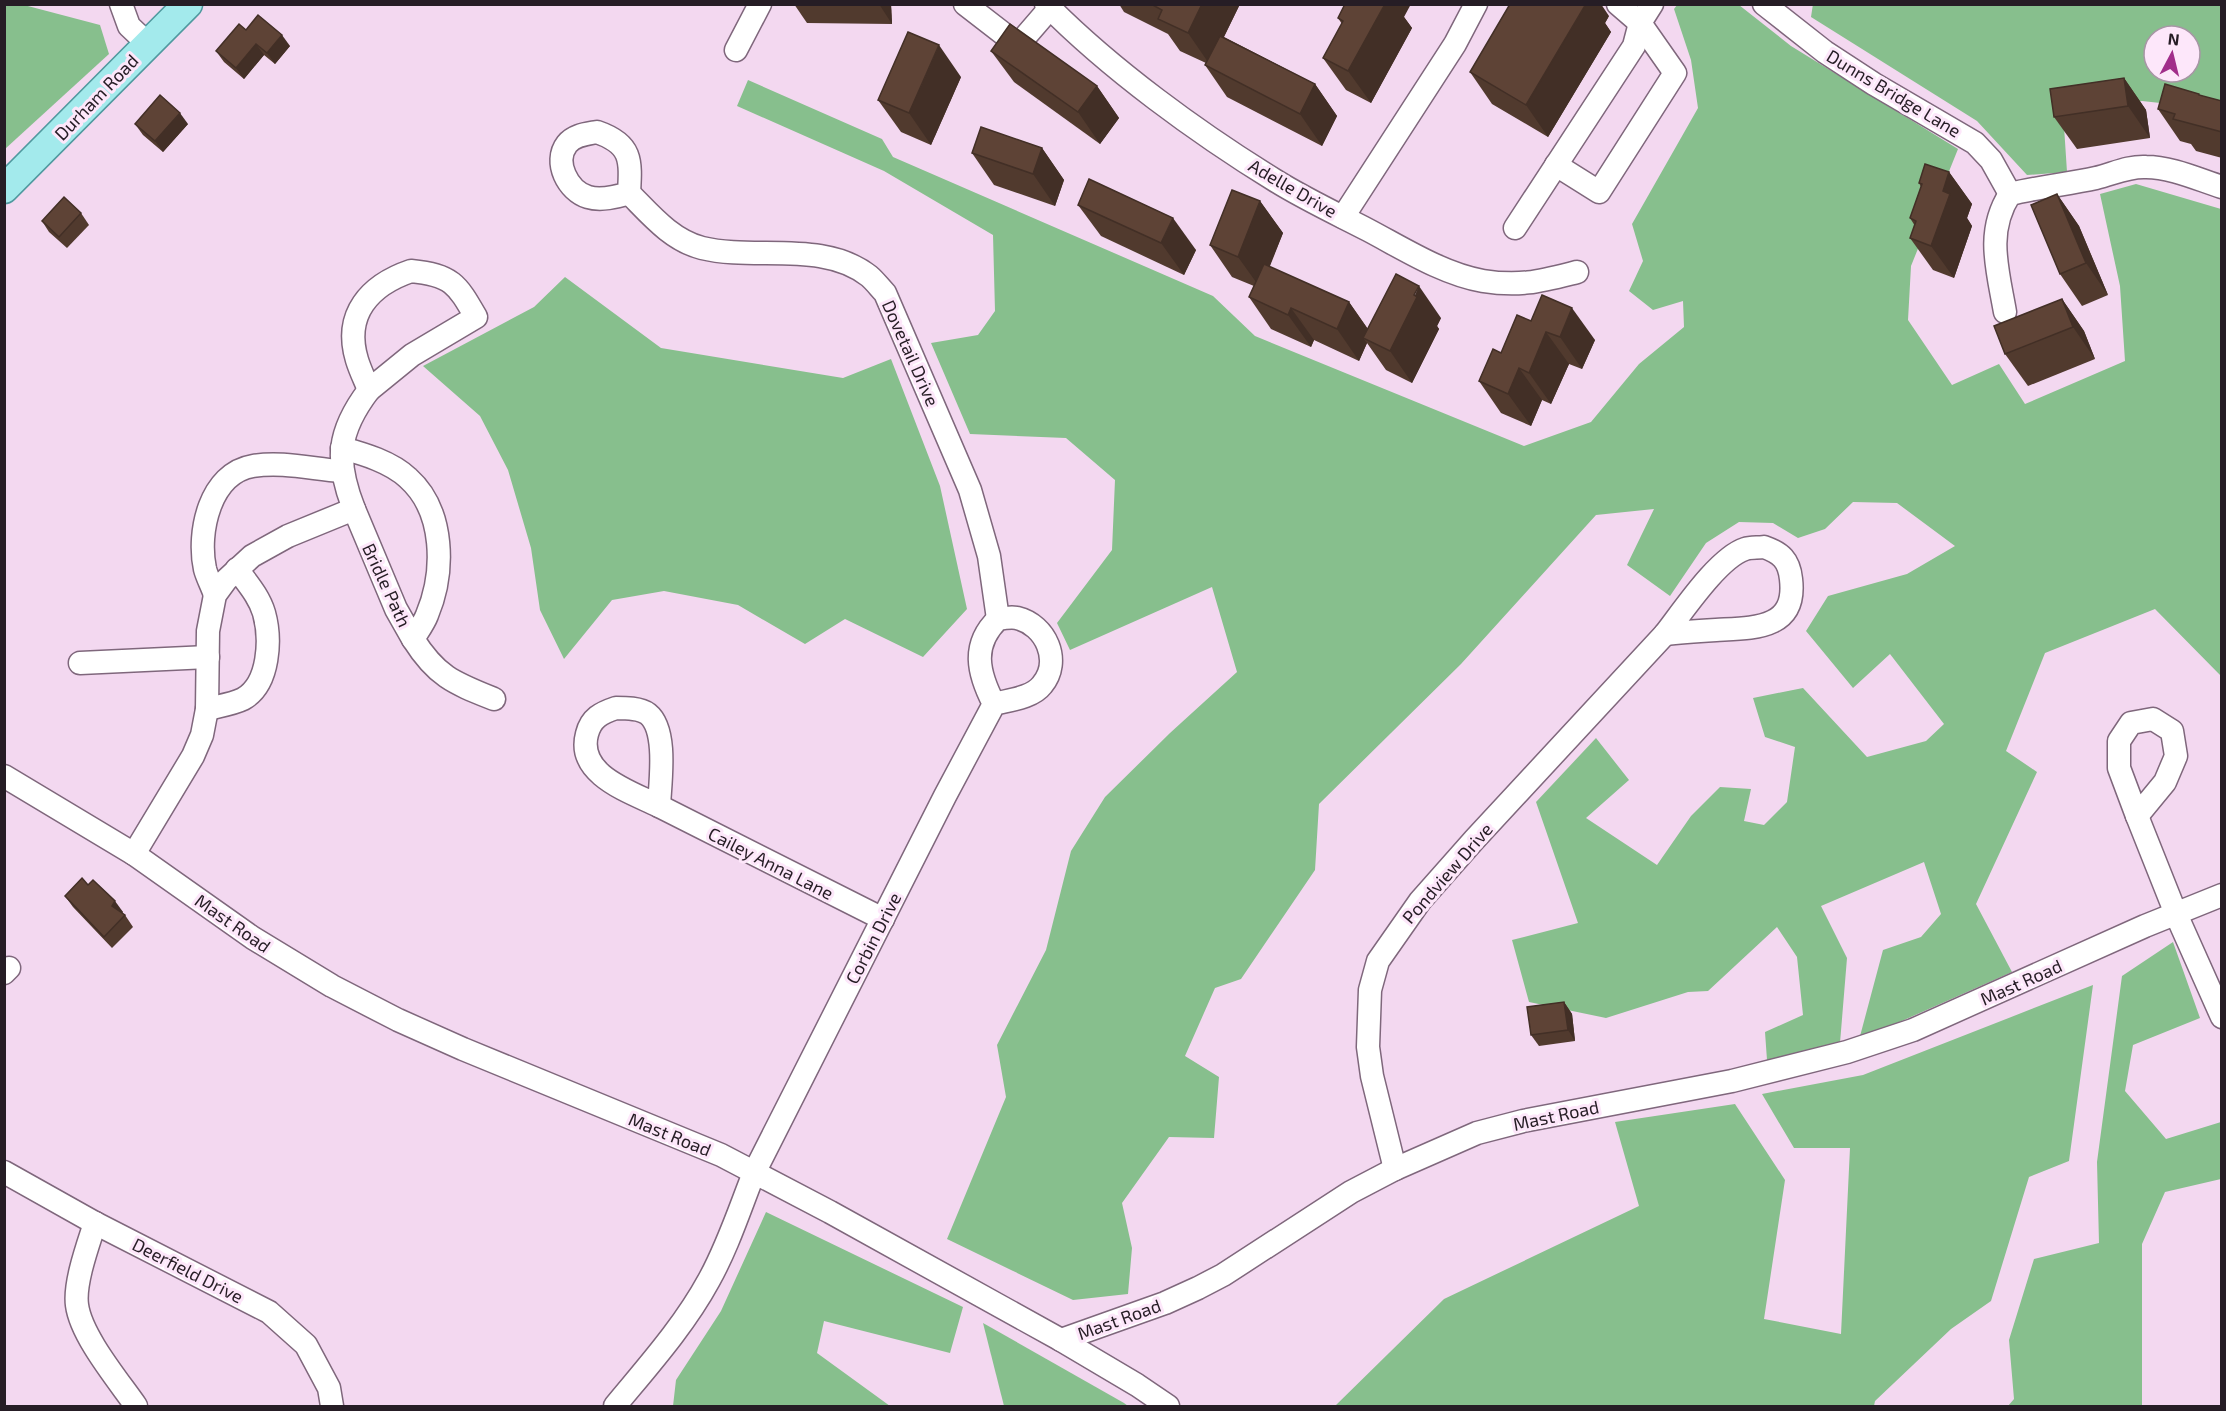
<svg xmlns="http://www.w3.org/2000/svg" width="2226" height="1411" viewBox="0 0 2226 1411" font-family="'Exo 2',sans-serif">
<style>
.green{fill:#87bf8d;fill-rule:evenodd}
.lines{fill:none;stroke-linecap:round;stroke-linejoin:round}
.minor-casing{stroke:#7f677c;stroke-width:25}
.major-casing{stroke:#50999f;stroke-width:31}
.minor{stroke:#fff;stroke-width:22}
.major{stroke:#a3eaec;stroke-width:28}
.wall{fill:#513a2e}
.shaded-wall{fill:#422f26}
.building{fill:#5e4336;stroke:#422f26;stroke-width:1.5}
.labels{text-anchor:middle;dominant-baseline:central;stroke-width:6;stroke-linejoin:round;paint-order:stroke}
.street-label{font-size:18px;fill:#261d25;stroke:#fde7fa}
</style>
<rect width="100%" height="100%" fill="#f3d8f0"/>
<g class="green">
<path d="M5,4L24,5L100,25L109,54L5,149Z"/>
<path d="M1813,4L2221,5V118L2188,106L2142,101L2063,111L2067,172L2027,175L1977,121L1811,17ZM2154,36H2190V72H2154Z"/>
<path d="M1677,5H1739L1791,46L1958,149L1911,266L1908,320L1952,385L1999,364L2025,404L2125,361L2120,286L2100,194L2136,184L2221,209V676L2155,609L2045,653L2006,751L2037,772L1976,904L2012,972L1859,1040L1883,950L1921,937L1941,914L1924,862L1821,906L1847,958L1840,1043L1767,1060L1765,1032L1803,1015L1797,957L1777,927L1708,991L1688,992L1606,1018L1529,1002L1512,940L1578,923L1536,802L1596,738L1629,780L1586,818L1657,865L1691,816L1720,787L1751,789L1744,821L1764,825L1787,802L1795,747L1765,737L1753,698L1803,688L1867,757L1926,741L1944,724L1890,654L1853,688L1806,631L1828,596L1907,574L1955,546L1897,503L1853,502L1825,529L1798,538L1773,523L1739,522L1706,543L1670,596L1627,565L1654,509L1596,515L1461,664L1319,804L1315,870L1241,979L1215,988L1185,1056L1219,1077L1214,1138L1169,1137L1122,1203L1132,1248L1128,1294L1073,1300L947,1239L1006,1097L997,1045L1046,950L1071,851L1105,797L1170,733L1237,672L1212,587L1070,650L1057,623L1112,550L1115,480L1066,438L970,434L931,343L978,335L995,311L993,235L884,171L737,106L748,80L882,139L893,157L1213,296L1255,336L1524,446L1591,422L1639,364L1684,327L1683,301L1653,310L1629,291L1643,261L1632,224L1698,108L1691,60L1674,9Z"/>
<path d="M565,277L661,348L843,378L891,359L940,486L967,609L923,657L845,619L805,644L738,605L664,591L612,600L564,659L540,610L531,548L508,470L480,416L423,366L534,307Z"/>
<path d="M2173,942L2200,1018L2133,1045L2125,1091L2166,1139L2221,1122V1179L2165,1192L2142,1244V1406H2008L2014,1399L2009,1340L2034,1259L2099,1243L2097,1162L2122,976Z"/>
<path d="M2093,985L2069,1161L2029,1177L1991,1301L1951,1329L1875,1401L1874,1406H1335L1444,1299L1639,1206L1615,1122L1735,1104L1785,1180L1764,1319L1841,1334L1850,1148H1794L1762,1094L1863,1075Z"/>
<path d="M766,1212L963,1307L950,1353L824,1321L817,1353L890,1406H673L676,1380L721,1311Z"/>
<path d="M983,1323L1124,1403L1128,1406H1004Z"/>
</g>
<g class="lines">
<defs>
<g id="minor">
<path d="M121,4L129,26L148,44"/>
<path d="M965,4L1018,45L1050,8"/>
<path d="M1046,4C1110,69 1198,133 1276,181C1305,199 1337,214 1368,230C1404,249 1443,274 1483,281C1521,287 1541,281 1577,272"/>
<path d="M1764,4L1825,52L1874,84L1975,143L1991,160L2010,194"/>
<path d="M736,50L760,4"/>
<path d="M597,132C632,144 631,160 629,193C616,197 601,201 588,197C568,191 553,162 567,144C574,135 586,134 597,132Z"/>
<path d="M1556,165L1599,192L1675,73L1640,23L1618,4"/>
<path d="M629,193C650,214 671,240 702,248C755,261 823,240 869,276C875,281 880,288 885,293L970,490L989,556L998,619"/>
<path d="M1343,217L1455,44L1476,4"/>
<path d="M1515,228L1634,46L1640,23L1652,4"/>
<path d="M411,271C452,275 457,284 476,317L412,355L369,390C365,380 360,370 357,360C343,314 370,285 411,271Z"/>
<path d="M2005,312C1998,271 1985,232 2010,194C2039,187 2068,184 2096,178C2113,174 2128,166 2146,167C2171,167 2197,179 2222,187"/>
<path d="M354,509C335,461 337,432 369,390"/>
<path d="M1764,547C1781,553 1789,560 1791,579C1797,630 1753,628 1716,630C1699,631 1682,632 1665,634C1683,611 1718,558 1745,549C1751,547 1758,548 1764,547Z"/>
<path d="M215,595C212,586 207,577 205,569C197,532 210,473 253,466C281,461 313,469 341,471"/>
<path d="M413,639C437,677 454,683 494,699"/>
<path d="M80,663L208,657"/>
<path d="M616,708C625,708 640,708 648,714C668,730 660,783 659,806C631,792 576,775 587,734C591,718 601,713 616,708Z"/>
<path d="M207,709C219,706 233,704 243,699C270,684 271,638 264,613C259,596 247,583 237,569"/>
<path d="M2153,719L2172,731L2176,756L2165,782L2137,816L2119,768V741L2131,723Z"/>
<path d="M4,776L134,854L253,938L332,986L398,1020L463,1049L721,1155L830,1212L1061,1340L1137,1385L1168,1406"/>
<path d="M659,806L883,919"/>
<path d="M2137,816L2176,914L2222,1017"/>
<path d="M134,854L193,756L202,735L207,709L208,631L215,595L226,580L252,556L288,536L354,509L396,609L413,639C418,631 424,623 427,615C445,572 445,511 408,478C391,462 364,454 342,448"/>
<path d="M4,973L9,968"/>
<path d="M1395,1169L1372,1076L1368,1047L1370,990L1378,961L1420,901L1474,840L1665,634"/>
<path d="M4,1172L95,1223L269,1312L306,1345L329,1388L332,1406"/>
<path d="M95,1223C88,1245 74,1283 77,1305C81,1336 118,1380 136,1406"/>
<path d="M1061,1340L1165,1303L1198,1288L1223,1275L1351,1192L1395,1169L1477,1133L1523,1121L1732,1081L1847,1052L1913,1030L2145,926L2222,895"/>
<path d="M615,1406C648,1366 684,1326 709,1280C728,1246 740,1208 754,1173L945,796L994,704C978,673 971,645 998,619C1004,618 1012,617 1017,618C1046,625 1062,661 1042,685C1032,698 1009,700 994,704"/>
</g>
<path id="major" d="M4,189L188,4"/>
</defs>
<use href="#minor" class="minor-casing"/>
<use href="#major" class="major-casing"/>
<use href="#minor" class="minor"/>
<use href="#major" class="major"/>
</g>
<g class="wall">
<path d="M794,4H891L892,24L807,23Z"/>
<path d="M1119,4H1240L1224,37L1315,84L1337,116L1322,146L1227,97L1205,65L1206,63L1180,51L1168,34L1124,12Z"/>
<path d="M1609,16L1605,23L1611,32L1548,137L1492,104L1470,72Z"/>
<path d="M1404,17L1412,28L1371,103L1346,90L1323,58L1342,24L1338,18Z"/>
<path d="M246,30L290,46L275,64L264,55L244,79L224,62L216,51Z"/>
<path d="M991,51L1097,86L1119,118L1100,144L1014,82Z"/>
<path d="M961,77L931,145L901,132L878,100Z"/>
<path d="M2124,78L2146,110L2150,138L2077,149L2054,117Z"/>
<path d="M2201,96L2222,101V158L2196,151L2191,144L2180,141L2158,109Z"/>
<path d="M135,124H188L163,152L143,135Z"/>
<path d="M1042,148L1064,180L1055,206L994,185L972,153Z"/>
<path d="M1949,172L1972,204L1967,218L1972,226L1954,278L1933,270L1910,238L1915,226L1910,218L1921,187L1919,183Z"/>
<path d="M2057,194L2079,226L2108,295L2082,306L2060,274Z"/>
<path d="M1260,201L1283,233L1269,267L1349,302L1368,329L1441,318L1437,326L1439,329L1412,383L1386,370L1367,343L1359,361L1314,340L1311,347L1271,329L1249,297L1254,286L1232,277L1210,245Z"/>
<path d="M1078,205L1196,250L1184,275L1101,236Z"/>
<path d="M81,213L89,225L67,248L49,232L42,221Z"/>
<path d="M2062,299L2084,331L2095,359L2028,386L2005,354Z"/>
<path d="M1531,321L1595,340L1582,369L1569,364L1551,404L1542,400L1531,426L1501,413L1479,381L1501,353Z"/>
<path d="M88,885L123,912L122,913L125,915L133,927L112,948L73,907L65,896Z"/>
<path d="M1564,1002L1572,1014L1575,1041L1539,1046L1531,1035Z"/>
</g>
<g class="shaded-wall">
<path d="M879,4H891L892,24Z"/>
<path d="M1202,4H1240L1210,65L1188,33Z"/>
<path d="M1385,4H1411L1404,17L1412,28L1371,103L1348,71Z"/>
<path d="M1586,4H1601L1609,16L1605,23L1611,32L1548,137L1526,105Z"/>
<path d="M282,35L290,46L275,64L267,53Z"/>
<path d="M256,44L264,55L244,79L236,68Z"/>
<path d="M939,45L961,77L931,145L909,113Z"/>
<path d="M2124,78L2146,110L2150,138L2128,106Z"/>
<path d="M1315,84L1337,116L1322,146L1300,114Z"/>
<path d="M1097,86L1119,118L1100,144L1078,112Z"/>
<path d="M180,113L188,124L163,152L155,141Z"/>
<path d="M1042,148L1064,180L1055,206L1033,174Z"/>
<path d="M1949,172L1972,204L1967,218L1972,226L1954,278L1931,246L1943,191Z"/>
<path d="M2057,194L2079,226L2108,295L2086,263Z"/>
<path d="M1260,201L1283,233L1261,289L1238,257Z"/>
<path d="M1173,218L1196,250L1184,275L1161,243Z"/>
<path d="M1419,286L1441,318L1437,326L1439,329L1412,383L1390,351Z"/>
<path d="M2062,299L2084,331L2095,359L2073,327Z"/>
<path d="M1349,302L1371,334L1363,338L1367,343L1359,361L1337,329Z"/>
<path d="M1291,308L1314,340L1311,347L1288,315Z"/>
<path d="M1572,308L1595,340L1582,369L1560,337Z"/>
<path d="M1546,332L1569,364L1551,404L1529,373Z"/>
<path d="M1519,368L1542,400L1531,426L1508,394Z"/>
<path d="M115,901L123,912L119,917L112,906Z"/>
<path d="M1564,1002L1572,1014L1575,1041L1568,1030Z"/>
</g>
<g class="building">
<path d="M1151,4H1202L1188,33L1158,19L1162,10Z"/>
<path d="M1345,4H1385L1348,71L1323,58L1343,21L1338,18Z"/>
<path d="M1510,4H1586L1526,105L1470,72Z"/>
<path d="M258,15L282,35L267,53L256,44L236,68L216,51L239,24L246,30Z"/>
<path d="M1010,24L1097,86L1078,112L991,51Z"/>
<path d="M908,32L939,45L909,113L878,100Z"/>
<path d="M1220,36L1315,84L1300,114L1205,65Z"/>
<path d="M2124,78L2128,106L2054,117L2050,89Z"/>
<path d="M2165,84L2199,94V95L2222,101V132L2173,119L2175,114L2158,109Z"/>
<path d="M160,95L180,113L155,141L135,124Z"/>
<path d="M981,127L1042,148L1033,174L972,153Z"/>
<path d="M1925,164L1949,172L1943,191L1950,194L1931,246L1910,238L1916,221L1910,218L1922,184L1919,183Z"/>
<path d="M1089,179L1173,218L1161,243L1078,205Z"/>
<path d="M1232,190L1260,201L1238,257L1210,245Z"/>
<path d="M2057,194L2086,263L2060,274L2031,205Z"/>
<path d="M64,197L81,213L59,237L42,221Z"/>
<path d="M1264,264L1349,302L1337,329L1291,308L1288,315L1249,297Z"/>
<path d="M1396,274L1419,286L1414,295L1417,297L1390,351L1363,338Z"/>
<path d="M1542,295L1572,308L1560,337L1546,332L1529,373L1519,368L1508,394L1479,381L1493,349L1501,353L1517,315L1531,321Z"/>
<path d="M2062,299L2073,327L2005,354L1994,326Z"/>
<path d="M82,878L88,885L93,880L115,901L112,906L125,915L104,937L65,896Z"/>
<path d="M1564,1002L1568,1030L1531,1035L1527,1007Z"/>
</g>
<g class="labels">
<g class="street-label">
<text transform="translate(1894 93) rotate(31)">Dunns Bridge Lane</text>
<text transform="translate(96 97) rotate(-46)">Durham Road</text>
<text transform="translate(1293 188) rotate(30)">Adelle Drive</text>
<text transform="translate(911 353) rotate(66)">Dovetail Drive</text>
<text transform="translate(387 585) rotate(65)">Bridle Path</text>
<text transform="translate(771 863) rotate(27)">Cailey Anna Lane</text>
<text transform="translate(1447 873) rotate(-49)">Pondview Drive</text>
<text transform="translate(233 923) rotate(35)">Mast Road</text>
<text transform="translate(873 938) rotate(-63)">Corbin Drive</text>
<text transform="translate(2021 982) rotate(-24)">Mast Road</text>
<text transform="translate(1556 1115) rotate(-12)">Mast Road</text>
<text transform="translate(670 1134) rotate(22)">Mast Road</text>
<text transform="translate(188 1270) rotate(27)">Deerfield Drive</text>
<text transform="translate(1119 1319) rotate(-20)">Mast Road</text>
</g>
</g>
<rect width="2226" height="1411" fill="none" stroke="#261d25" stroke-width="12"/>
<g transform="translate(2172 54) rotate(7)"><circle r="28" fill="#fde7fa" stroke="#a796a5" stroke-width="1.5"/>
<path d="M0-4.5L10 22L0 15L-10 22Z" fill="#a12e8a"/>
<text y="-9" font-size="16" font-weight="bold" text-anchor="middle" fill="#261d25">N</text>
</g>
</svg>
